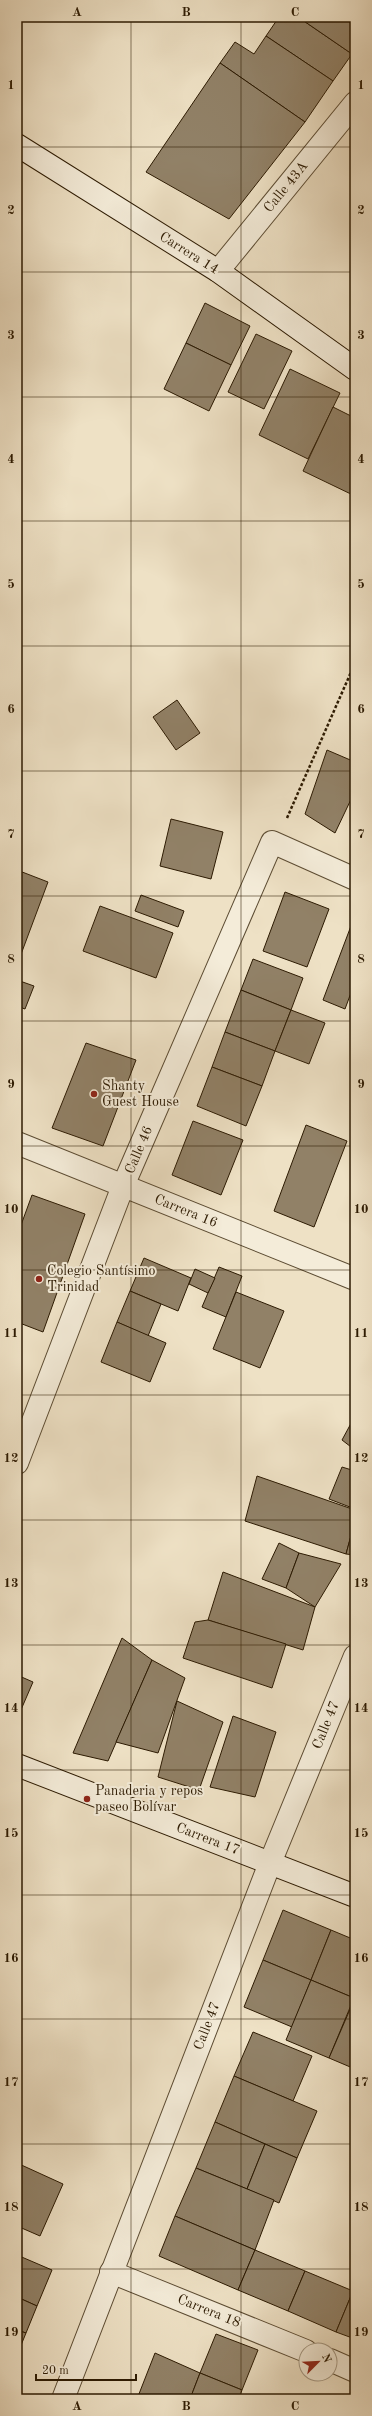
<svg xmlns="http://www.w3.org/2000/svg" width="372" height="2416" viewBox="0 0 372 2416" font-family="'Old Standard TT',serif">
<style>
.building{fill:#918167;stroke:#2c1a02}
.lines{fill:none;stroke-linecap:round;stroke-linejoin:round}
.street-casing{stroke:#5c4c33;stroke-width:24}
.secondary-casing{stroke:#2c1a02;stroke-width:24}
.path{stroke:#2c1a02;stroke-width:2.5;stroke-dasharray:3 2;stroke-linecap:butt}
.street{stroke:#f4ecd9;stroke-width:22}
.secondary{stroke:#f4ecd9;stroke-width:22}
.grid{fill:none;stroke:#2c1a02;stroke-width:1;stroke-opacity:0.55}
.poi-dot{fill:#8f2418;stroke:#f4ecd9;stroke-width:1.5}
.labels{text-anchor:middle;dominant-baseline:central;stroke-width:4;stroke-linejoin:round;paint-order:stroke}
.street-label{font-size:14px;fill:#2c1a02;stroke:#f4ecd9}
.poi-label{font-size:14px;fill:#2c1a02;stroke:#f4ecd9;text-anchor:start}
.neatline{fill:none;stroke:#2c1a02;stroke-width:1.5}
.grid-label{font-size:13px;text-anchor:middle;font-weight:bold;fill:#2c1a02}
</style>
<rect width="100%" height="100%" fill="#eee1c5"/>
<filter id="stains"><feTurbulence type="fractalNoise" baseFrequency=".005" numOctaves="4"/><feColorMatrix values="0 0 0 0 .2 0 0 0 0 .09 0 0 0 0 .02 0 0 0 .5 -.17"/></filter>
<radialGradient id="worn" r=".72"><stop offset=".6" stop-color="#630" stop-opacity="0"/><stop offset="1" stop-color="#630" stop-opacity=".3"/></radialGradient>
<g class="building">
<path d="M279,17H298L352,54L333,81L266,36Z"/>
<path d="M298,17H342L355,26V50L352,54Z"/>
<path d="M342,17H355V26Z"/>
<path d="M266,36L333,81L305,122L220,63L235,42L254,54Z"/>
<path d="M220,63L305,122L229,219L146,172Z"/>
<path d="M205,303L250,326L231,365L186,343Z"/>
<path d="M256,334L292,351L264,409L228,392Z"/>
<path d="M186,343L231,365L209,411L164,389Z"/>
<path d="M290,369L340,393L308,459L259,435Z"/>
<path d="M333,407L355,418V496L303,471Z"/>
<path d="M177,700L200,733L176,750L153,717Z"/>
<path d="M327,750L355,762V791L335,833L305,814Z"/>
<path d="M171,819L223,832L211,879L160,866Z"/>
<path d="M17,870L48,882L17,965Z"/>
<path d="M285,892L329,909L307,967L263,951Z"/>
<path d="M141,895L184,911L178,927L135,911Z"/>
<path d="M100,906L173,933L156,978L83,951Z"/>
<path d="M354,918L355,982L345,1009L323,1000Z"/>
<path d="M253,959L303,978L291,1010L241,990Z"/>
<path d="M17,980L34,986L25,1009L17,1006Z"/>
<path d="M241,990L291,1010L275,1051L225,1032Z"/>
<path d="M291,1010L325,1023L309,1064L275,1051Z"/>
<path d="M225,1032L275,1051L262,1086L212,1067Z"/>
<path d="M86,1043L136,1060L103,1146L52,1128Z"/>
<path d="M212,1067L262,1086L246,1126L197,1106Z"/>
<path d="M193,1121L243,1140L221,1195L172,1175Z"/>
<path d="M306,1125L347,1141L314,1227L274,1211Z"/>
<path d="M32,1195L85,1214L43,1332L17,1322V1236Z"/>
<path d="M144,1258L191,1278L178,1311L130,1291Z"/>
<path d="M219,1267L242,1276L226,1317L202,1307Z"/>
<path d="M195,1269L215,1278L208,1293L189,1284Z"/>
<path d="M130,1291L161,1304L148,1336L117,1322Z"/>
<path d="M236,1292L284,1311L260,1368L213,1349Z"/>
<path d="M117,1322L166,1343L150,1382L101,1362Z"/>
<path d="M355,1416V1450L342,1440Z"/>
<path d="M342,1467L355,1471V1509L329,1499Z"/>
<path d="M257,1476L355,1510V1521L346,1554L245,1521Z"/>
<path d="M355,1521V1555L346,1554Z"/>
<path d="M279,1543L299,1553L286,1588L262,1579Z"/>
<path d="M299,1553L341,1564L315,1607L286,1588Z"/>
<path d="M223,1572L315,1607L303,1650L208,1620Z"/>
<path d="M208,1620L286,1644L272,1688L183,1658L195,1622Z"/>
<path d="M122,1638L152,1660L108,1761L73,1753Z"/>
<path d="M152,1660L185,1678L158,1753L116,1742Z"/>
<path d="M17,1675L33,1682L17,1719Z"/>
<path d="M177,1701L223,1722L199,1790L158,1777Z"/>
<path d="M233,1716L276,1732L255,1797L210,1787Z"/>
<path d="M283,1910L331,1930L311,1980L263,1960Z"/>
<path d="M331,1930L355,1940L354,1998L311,1980Z"/>
<path d="M263,1960L311,1980L292,2027L244,2007Z"/>
<path d="M311,1980L354,1998L329,2058L286,2040Z"/>
<path d="M355,1997V2009L351,2007Z"/>
<path d="M351,2007L355,2009V2069L329,2058Z"/>
<path d="M253,2032L312,2056L293,2101L234,2076Z"/>
<path d="M234,2076L317,2111L297,2158L215,2122Z"/>
<path d="M215,2122L265,2144L247,2189L196,2168Z"/>
<path d="M265,2144L297,2158L279,2203L247,2189Z"/>
<path d="M17,2163L63,2184L40,2236L17,2226Z"/>
<path d="M196,2168L274,2200L255,2250L175,2216Z"/>
<path d="M175,2216L255,2250L238,2290L159,2256Z"/>
<path d="M255,2250L305,2271L288,2311L238,2290Z"/>
<path d="M17,2255L52,2270L37,2306L17,2297Z"/>
<path d="M305,2271L353,2291L336,2332L288,2311Z"/>
<path d="M353,2291L355,2292V2339L336,2332Z"/>
<path d="M17,2297L37,2306L26,2333L17,2330Z"/>
<path d="M17,2330L26,2333L17,2355Z"/>
<path d="M216,2334L258,2350L242,2390L200,2373Z"/>
<path d="M155,2353L200,2373L190,2399H137Z"/>
<path d="M200,2373L242,2390L239,2399H190Z"/>
</g>
<g class="lines">
<defs>
<g id="street">
<path d="M218,271L355,103"/>
<path d="M17,1143L355,1279"/>
<path d="M17,1463L123,1186L272,842L355,879"/>
<path d="M111,2272L306,2351"/>
<path d="M330,2360L355,2371"/>
<path d="M63,2399L270,1863L355,1656"/>
</g>
<g id="secondary">
<path d="M17,145L218,271L355,369"/>
<path d="M17,1765L355,1896"/>
</g>
</defs>
<use href="#street" class="street-casing"/>
<use href="#secondary" class="secondary-casing"/>
<path class="path" d="M287,818L355,663"/>
<use href="#street" class="street"/>
<use href="#secondary" class="secondary"/>
</g>
<path class="grid" d="M131,17V2399M241,17V2399M17,147H355M17,272H355M17,397H355M17,521H355M17,646H355M17,771H355M17,896H355M17,1021H355M17,1146H355M17,1270H355M17,1395H355M17,1520H355M17,1645H355M17,1770H355M17,1895H355M17,2019H355M17,2144H355M17,2269H355"/>
<g class="poi-dot">
<circle cx="94" cy="1094" r="4"/>
<circle cx="39" cy="1279" r="4"/>
<circle cx="87" cy="1799" r="4"/>
</g>
<g class="labels">
<g class="street-label">
<text transform="translate(286 187) rotate(-51)">Calle 43A</text>
<text transform="translate(189 253) rotate(32)">Carrera 14</text>
<text transform="translate(139 1150) rotate(-67)">Calle 46</text>
<text transform="translate(186 1211) rotate(22)">Carrera 16</text>
<text transform="translate(326 1725) rotate(-68)">Calle 47</text>
<text transform="translate(208 1839) rotate(21)">Carrera 17</text>
<text transform="translate(207 2026) rotate(-69)">Calle 47</text>
<text transform="translate(209 2311) rotate(22)">Carrera 18</text>
</g>
<g class="poi-label">
<text x="102" y="1086">Shanty<tspan x="102" dy="16">Guest House</tspan></text>
<text x="47" y="1271">Colegio Santísimo<tspan x="47" dy="16">Trinidad</tspan></text>
<text x="95" y="1791">Panaderia y repos<tspan x="95" dy="16">paseo Bolívar</tspan></text>
</g>
</g>
<rect width="372" height="2416" fill="none" stroke="#eee1c5" stroke-width="44"/>
<g transform="translate(318 2362) rotate(66)"><circle r="19" fill="#f4ecd9" stroke="#a49883"/>
<path d="M0-3L7 15L0 10L-7 15Z" fill="#8f2418"/>
<text y="-6" font-size="11" font-weight="bold" text-anchor="middle" fill="#2c1a02">N</text>
</g>
<path d="M36 2374v6h100v-6" fill="none" stroke="#2c1a02" stroke-width="2"/>
<text x="42" y="2374" font-size="12" fill="#2c1a02" stroke="#f4ecd9" stroke-width="3" paint-order="stroke">20 m</text>
<rect x="22" y="22" width="328" height="2372" class="neatline"/>
<g class="grid-label">
<text x="77" y="16">A</text>
<text x="186" y="16">B</text>
<text x="295" y="16">C</text>
<text x="11" y="89">1</text>
<text x="361" y="89">1</text>
<text x="11" y="214">2</text>
<text x="361" y="214">2</text>
<text x="11" y="339">3</text>
<text x="361" y="339">3</text>
<text x="11" y="463">4</text>
<text x="361" y="463">4</text>
<text x="11" y="588">5</text>
<text x="361" y="588">5</text>
<text x="11" y="713">6</text>
<text x="361" y="713">6</text>
<text x="11" y="838">7</text>
<text x="361" y="838">7</text>
<text x="11" y="963">8</text>
<text x="361" y="963">8</text>
<text x="11" y="1088">9</text>
<text x="361" y="1088">9</text>
<text x="11" y="1213">10</text>
<text x="361" y="1213">10</text>
<text x="11" y="1337">11</text>
<text x="361" y="1337">11</text>
<text x="11" y="1462">12</text>
<text x="361" y="1462">12</text>
<text x="11" y="1587">13</text>
<text x="361" y="1587">13</text>
<text x="11" y="1712">14</text>
<text x="361" y="1712">14</text>
<text x="11" y="1837">15</text>
<text x="361" y="1837">15</text>
<text x="11" y="1962">16</text>
<text x="361" y="1962">16</text>
<text x="11" y="2086">17</text>
<text x="361" y="2086">17</text>
<text x="11" y="2211">18</text>
<text x="361" y="2211">18</text>
<text x="11" y="2336">19</text>
<text x="361" y="2336">19</text>
<text x="77" y="2410">A</text>
<text x="186" y="2410">B</text>
<text x="295" y="2410">C</text>
</g>
<rect width="100%" height="100%" filter="url(#stains)"/>
<rect width="100%" height="100%" fill="url(#worn)"/>
</svg>
